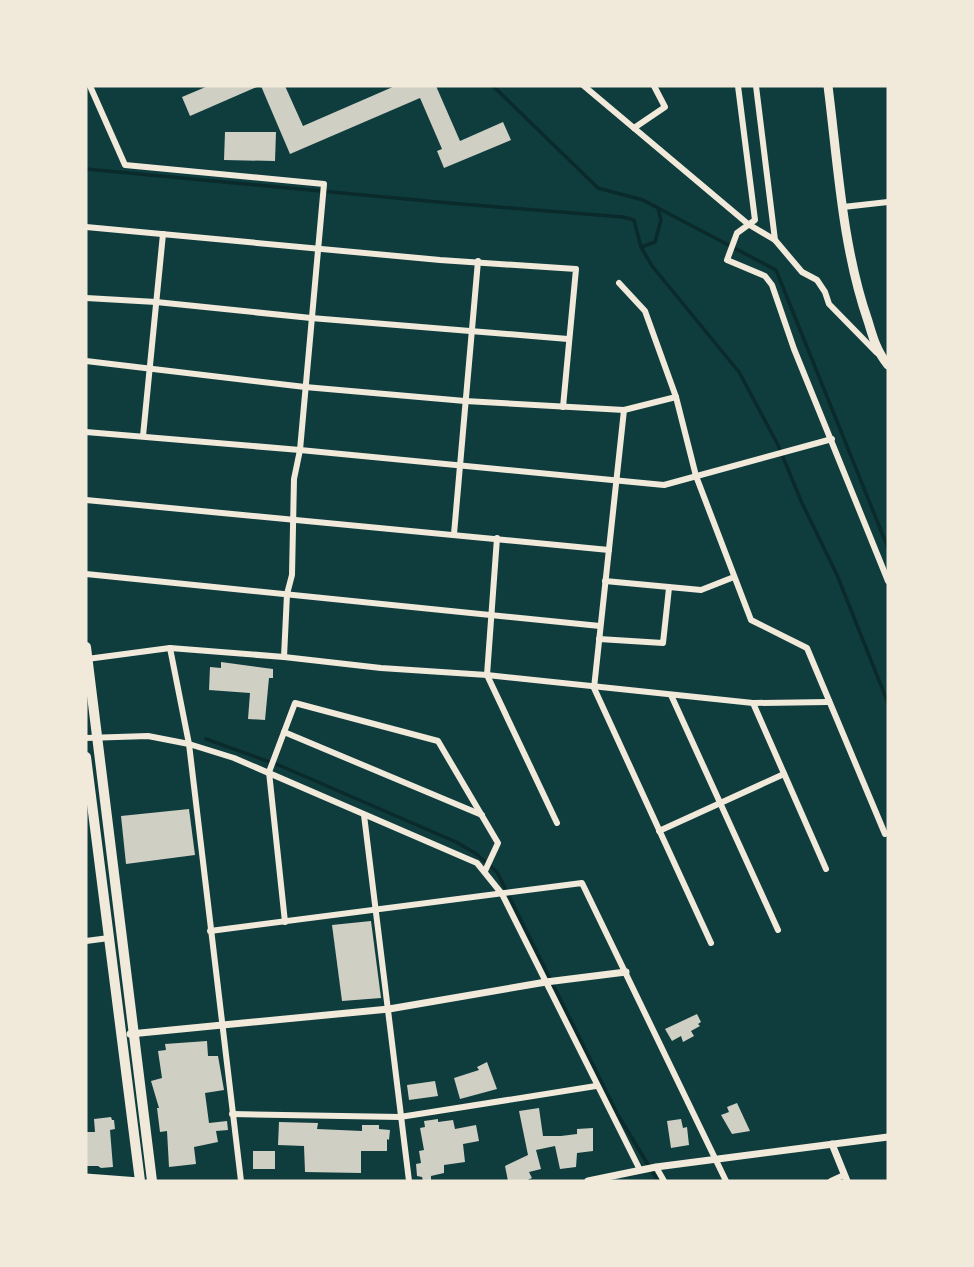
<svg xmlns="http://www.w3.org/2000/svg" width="974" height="1267" viewBox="0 0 974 1267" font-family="'PT Serif',serif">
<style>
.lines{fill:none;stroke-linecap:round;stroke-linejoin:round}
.stream{stroke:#0a2a2b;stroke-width:3.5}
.building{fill:#cfcfc3}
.minor{stroke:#f1e9da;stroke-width:6}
.tertiary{stroke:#f1e9da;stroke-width:7}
.secondary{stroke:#f1e9da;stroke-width:9}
.primary{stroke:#f1e9da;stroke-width:10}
</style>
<rect width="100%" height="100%" fill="#0f3d3e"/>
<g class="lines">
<g class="stream">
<path d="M493,86L598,188L643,200L658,208L661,220L655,242L641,247"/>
<path d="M86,169L449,203L623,217L634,220L641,247L652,266L739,372L778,445L802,503L837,575L888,703"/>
<path d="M658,208L776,270L888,548"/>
<path d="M206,739L281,766L456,842L475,853L497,872L618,1115L658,1181"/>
</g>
</g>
<g class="building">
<path d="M208,86H259L190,116L182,97Z"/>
<path d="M261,86H285L303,126L395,86H436L460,141L503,122L511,140L444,168L437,151L442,149L420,98L290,154Z"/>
<path d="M225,132H276L275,161L224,160Z"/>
<path d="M221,662L273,669V678H269L265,720L248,719L250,693L209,690L210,667L221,668Z"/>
<path d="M189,809L195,855L126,864L121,816Z"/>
<path d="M371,921L381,998L342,1001L332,925Z"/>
<path d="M697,1014L701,1022L698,1024L700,1026L691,1031L694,1036L683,1042L681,1036L672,1041L665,1029Z"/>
<path d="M207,1041L208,1056H218L224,1090L205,1093L209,1123L227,1121L228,1130L216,1131L218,1142L194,1147L196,1164L169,1167L167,1131L160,1132L157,1108H159L151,1081L162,1078L158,1051L166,1050L165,1044Z"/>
<path d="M487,1062L497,1089L460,1099L454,1078L479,1070L477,1067Z"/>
<path d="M435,1081L438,1096L409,1100L407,1085Z"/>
<path d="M737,1103L750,1131L732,1134L721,1115L729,1112L727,1107Z"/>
<path d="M539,1108L543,1136H561L577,1134V1129L593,1128V1151L577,1153L576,1167L560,1169L555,1146L536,1150L541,1169L529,1172L532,1178L525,1181H508L505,1166L528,1155L519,1111Z"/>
<path d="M111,1117L112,1120H114L115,1129L110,1130L113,1167L101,1168L98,1166H86V1132H95L94,1119Z"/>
<path d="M438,1119V1122L453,1120L455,1129L476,1125L479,1141L463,1144L465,1162L444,1165V1173L431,1176V1181H423L422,1177L417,1176L416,1164L421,1163L419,1151L424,1150L420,1128L425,1127L424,1121Z"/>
<path d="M681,1119L683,1128L687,1127L689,1145L671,1148L667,1121Z"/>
<path d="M279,1122L318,1123L317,1129L362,1131V1125H379V1129L390,1130L389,1140L387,1139V1151H361V1173L305,1172L304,1146L278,1145Z"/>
<rect x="253" y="1151" width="22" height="18"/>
</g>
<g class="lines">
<g class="minor">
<path d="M90,86L125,165L324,184L300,450L294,479L292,575L287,594L284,657"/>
<path d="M584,86L748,224L775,240L802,272L817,280L825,292L829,304L877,353"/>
<path d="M738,86L755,220L737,233L727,260L765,276L772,285L794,349L888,581"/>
<path d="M756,86L775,240"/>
<path d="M634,128L665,107L654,86"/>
<path d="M843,207L888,202"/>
<path d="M86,227L440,260L576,269L563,407"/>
<path d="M619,283L645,311L676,397L696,476L751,620L807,648L885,834"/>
<path d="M86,298L156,302L311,318L568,339"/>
<path d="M86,361L305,387L465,401L624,410L676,397"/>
<path d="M624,410L594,688L711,943"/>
<path d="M86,432L300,450L664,485L832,439"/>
<path d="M143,436L163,234"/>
<path d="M86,500L609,550"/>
<path d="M454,534L478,261"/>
<path d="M497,538L487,675L557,823"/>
<path d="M86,574L600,626"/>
<path d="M605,581L701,590L734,577"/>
<path d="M599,639L663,643L669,588"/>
<path d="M170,648L189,744L241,1181"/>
<path d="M87,659L170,648L284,657L381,668L487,675L753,703L828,702"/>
<path d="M671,695L778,930"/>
<path d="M753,703L826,869"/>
<path d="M284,732L482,815"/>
<path d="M86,738L148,736L189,744L234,758L477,863L502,894L640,1170"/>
<path d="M364,815L409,1181"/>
<path d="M659,831L784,774"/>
<path d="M285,922L269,772L295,703L438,741L498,843L485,871"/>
<path d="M210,931L582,883L726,1181"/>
<path d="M86,941L109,938"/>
<path d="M232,1114L400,1117L596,1086"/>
<path d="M656,1167L664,1181"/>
<path d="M831,1181L844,1175"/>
</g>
<g class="tertiary">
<path d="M130,1034L389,1009L546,982L626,972"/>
<path d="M832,1144L847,1181"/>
<path d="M86,1177L139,1181"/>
<path d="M588,1181L656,1167L888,1137"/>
</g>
<path class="secondary" d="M828,86C838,164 842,246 868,321C873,338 877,352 888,365"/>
<g class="primary">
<path d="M86,647L152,1181"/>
<path d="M86,757L140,1181"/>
</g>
</g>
<rect width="974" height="1267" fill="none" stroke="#f1e9da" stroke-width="175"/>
</svg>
